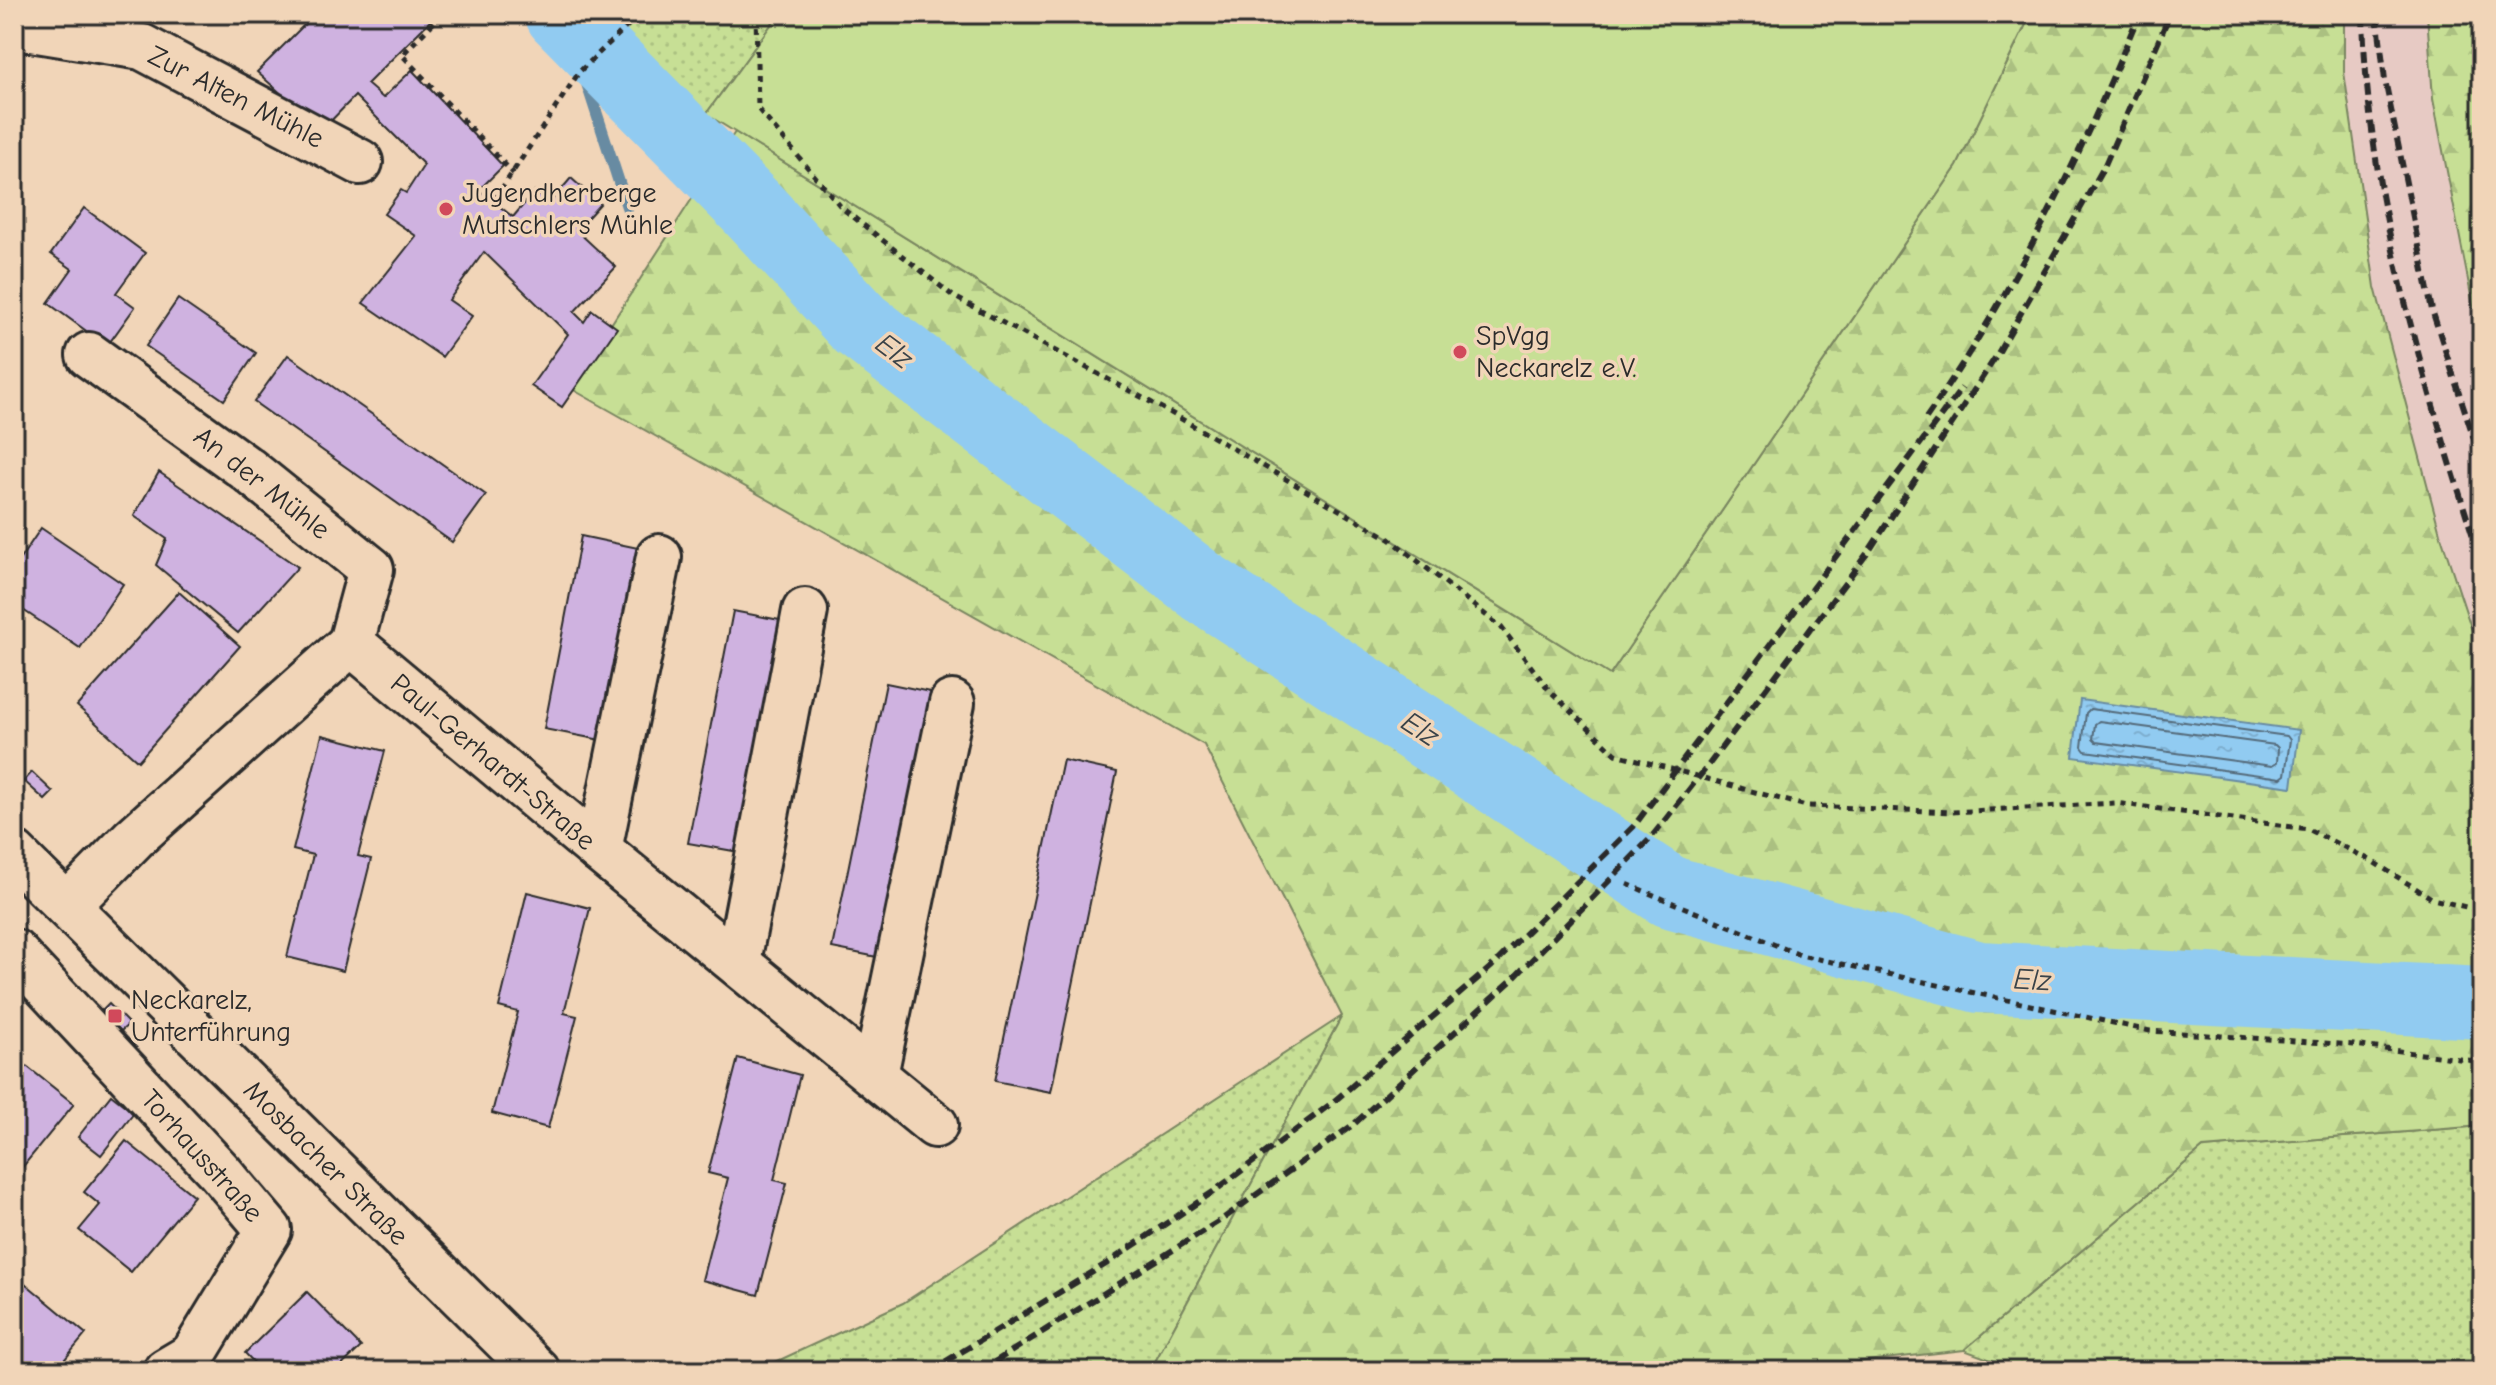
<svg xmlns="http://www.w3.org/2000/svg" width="2496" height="1385" viewBox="0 0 2496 1385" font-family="'Comic Neue',sans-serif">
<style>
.built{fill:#e7cac4}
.grass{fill:url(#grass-dots);stroke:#798560;stroke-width:2}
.forest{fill:url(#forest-firs);stroke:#798560;stroke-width:2}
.green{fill:#c7df95;stroke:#798560;stroke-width:2}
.water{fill:url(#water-ripples);stroke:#688ba2;stroke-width:2}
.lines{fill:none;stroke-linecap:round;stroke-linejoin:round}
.shore{stroke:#546b7a;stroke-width:2}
.stream{stroke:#688ba2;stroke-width:12}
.river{stroke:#91cbf1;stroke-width:72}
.building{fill:#cfb2e0;stroke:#2b2b2b;stroke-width:2}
.minor-casing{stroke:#2b2b2b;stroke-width:50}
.path{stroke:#2b2b2b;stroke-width:5;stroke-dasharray:6 6;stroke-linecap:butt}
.minor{stroke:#f1d5b8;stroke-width:44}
.rail{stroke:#2b2b2b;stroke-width:6;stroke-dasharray:12 6;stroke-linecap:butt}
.poi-dot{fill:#d1495b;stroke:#f1d5b8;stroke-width:3}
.labels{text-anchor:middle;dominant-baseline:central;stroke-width:7;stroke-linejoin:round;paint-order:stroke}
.street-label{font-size:28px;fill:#2b2b2b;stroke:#f1d5b8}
.poi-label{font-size:28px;fill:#2b2b2b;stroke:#f1d5b8;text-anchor:start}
.water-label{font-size:30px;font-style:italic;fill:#3a4349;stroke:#f1d5b8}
</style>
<defs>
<pattern id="grass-dots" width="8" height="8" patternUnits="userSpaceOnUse" patternTransform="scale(2)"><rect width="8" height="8" fill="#c7df95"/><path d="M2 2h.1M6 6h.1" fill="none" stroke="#abc081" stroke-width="1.8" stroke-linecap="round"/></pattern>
<pattern id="forest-firs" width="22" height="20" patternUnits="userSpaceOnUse" patternTransform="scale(2)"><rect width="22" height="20" fill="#c7df95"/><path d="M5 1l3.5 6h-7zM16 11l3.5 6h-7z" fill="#abc081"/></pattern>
<pattern id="water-ripples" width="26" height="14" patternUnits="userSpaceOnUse" patternTransform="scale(2)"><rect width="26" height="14" fill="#91cbf1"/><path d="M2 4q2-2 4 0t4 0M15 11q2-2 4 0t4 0" fill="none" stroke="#7daecf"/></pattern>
</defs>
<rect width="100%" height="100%" fill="#f1d5b8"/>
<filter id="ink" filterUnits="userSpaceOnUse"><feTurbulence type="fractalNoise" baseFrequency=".0125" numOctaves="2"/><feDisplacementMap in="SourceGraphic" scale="16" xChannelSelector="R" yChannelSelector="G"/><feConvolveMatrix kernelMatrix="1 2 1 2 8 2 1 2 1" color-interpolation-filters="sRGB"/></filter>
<g filter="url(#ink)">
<path class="built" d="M2344,14H2427L2433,99L2474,311L2482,336V661L2440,533L2375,287L2344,72Z"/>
<g class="grass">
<path d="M545,14H779L706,114Z"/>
<path d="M1342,1016L1150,1371H756L903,1303Z"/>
<path d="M2482,1126V1371H2021L1964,1350L2203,1148Z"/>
</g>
<g class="forest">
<path d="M2031,14H2344V72L2375,287L2440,533L2482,661V1126L2203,1148L1964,1350L1777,1371H1150L1342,1016L1204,745L570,388L735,132L1610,675L1957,166Z"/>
<path d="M2427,14H2482V336L2474,311L2433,99Z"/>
</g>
<path class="green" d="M779,14H2031L1957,166L1610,675L706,114Z"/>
<path class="water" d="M2080,700L2299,730L2292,787L2073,757Z"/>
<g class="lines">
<g class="shore">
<path d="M2090,709L2287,736L2290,740L2285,775L2281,778L2085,751L2082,747L2086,713Z"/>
<path d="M2099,721L2275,745L2278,748L2277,763L2272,766L2096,742L2093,739L2095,724Z"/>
</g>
<path class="stream" d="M566,19L627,207"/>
<path class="river" d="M561,14L753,209L859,324L1203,587L1670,892L1979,977L2482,1003"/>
</g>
<g class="building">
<path d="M315,14H437L367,84L383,98L412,70L503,166L479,190L513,217L535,191L549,204L571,178L600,204L576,230L616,267L574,312L584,322L592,310L617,328L562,407L531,386L568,334L484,252L449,300L472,316L442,357L363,303L416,236L384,214L401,190L406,193L424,165L355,96L322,130L257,72Z"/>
<path d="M84,208L145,253L116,293L135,307L107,346L48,303L72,269L51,254Z"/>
<path d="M178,299L256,353L224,400L146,346Z"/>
<path d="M288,355L486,495L452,542L254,402Z"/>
<path d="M159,472L298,567L238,633L156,565L167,539L134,516Z"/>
<path d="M41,528L123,584L80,648L14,604V568Z"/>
<path d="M581,536L638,548L601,740L544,729Z"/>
<path d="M179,592L240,646L138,761L77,706Z"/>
<path d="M733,611L790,622L745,853L688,843Z"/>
<path d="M886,683L940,694L887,959L832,948Z"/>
<path d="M322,735L385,751L358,856L371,859L343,971L287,957L313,855L293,850Z"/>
<path d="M1063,760L1117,772L1051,1092L995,1081Z"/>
<path d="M32,772L53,792L45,800L24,781Z"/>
<path d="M527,892L590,908L564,1013L577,1016L548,1128L492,1113L518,1012L499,1007Z"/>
<path d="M109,1004L129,1024L121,1031L101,1012Z"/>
<path d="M14,1056L74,1104L16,1175L14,1173Z"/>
<path d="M738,1058L800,1075L774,1180L787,1183L758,1295L702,1280L728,1178L708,1173Z"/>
<path d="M111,1095L134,1113L101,1155L78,1137Z"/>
<path d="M126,1141L194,1196L131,1272L79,1230L100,1205L84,1192Z"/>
<path d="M14,1274L86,1334L55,1371H32L14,1356Z"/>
<path d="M307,1292L361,1347L336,1371H262L245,1353Z"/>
</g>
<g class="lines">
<defs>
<g id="minor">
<path d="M14,29H31L142,47L360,162"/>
<path d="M89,355L247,469L371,569L351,643"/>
<path d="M599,850L659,557"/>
<path d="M14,854L537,1371"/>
<path d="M67,906L134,838L351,643L599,850L935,1125"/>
<path d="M14,952L220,1172L269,1230L193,1355L166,1371"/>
<path d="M738,962L805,611"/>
<path d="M875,1075L952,703"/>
</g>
</defs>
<use href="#minor" class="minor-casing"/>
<g class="path">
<path d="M442,14L402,55L514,174"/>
<path d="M756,14L758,109L842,208L953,296L1171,413L1390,539L1501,627L1549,690L1616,754L1806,806L1952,812L2116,803L2308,829L2370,860L2433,899L2482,911"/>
<path d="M494,200L580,71L640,14"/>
<path d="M1627,884L1800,955L2150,1031L2354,1045L2482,1062"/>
</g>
<use href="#minor" class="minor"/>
<g class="rail">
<path d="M2363,14C2367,203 2426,387 2482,565"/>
<path d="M2377,14L2385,80L2432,310L2482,463"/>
<path d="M1926,418C2013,293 2082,155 2139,14"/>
<path d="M930,1371L1106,1264L1213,1192L1332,1103L1491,967L1634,826L1962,388"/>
<path d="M980,1371L1224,1218L1354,1124L1512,980L1650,839L1710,763L1869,551L1997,355L2104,167L2170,14"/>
</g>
</g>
</g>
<g class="poi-dot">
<circle cx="446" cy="209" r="8"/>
<circle cx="1460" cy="352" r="8"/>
<rect x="107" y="1008" width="16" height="16" rx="4"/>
</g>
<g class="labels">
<g class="street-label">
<text transform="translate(236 97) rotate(27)">Zur Alten Mühle</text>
<text transform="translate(262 483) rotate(38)">An der Mühle</text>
<text transform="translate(493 762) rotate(40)">Paul-Gerhardt-Straße</text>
<text transform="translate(202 1156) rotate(48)">Torhausstraße</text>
<text transform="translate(326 1163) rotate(45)">Mosbacher Straße</text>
</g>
<g class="poi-label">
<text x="462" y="193">Jugendherberge<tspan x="462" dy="32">Mutschlers Mühle</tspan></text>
<text x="1476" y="336">SpVgg<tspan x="1476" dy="32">Neckarelz e.V.</tspan></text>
<text x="131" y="1000">Neckarelz,<tspan x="131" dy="32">Unterführung</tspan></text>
</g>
<g class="water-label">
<text transform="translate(894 351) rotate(37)">Elz</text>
<text transform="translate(1420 729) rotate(33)">Elz</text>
<text transform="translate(2032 980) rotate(3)">Elz</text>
</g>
</g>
<rect width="2496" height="1385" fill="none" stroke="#f1d5b8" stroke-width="48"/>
<rect x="24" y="24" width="2448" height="1337" fill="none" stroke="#2b2b2b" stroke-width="3" filter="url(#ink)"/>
</svg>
